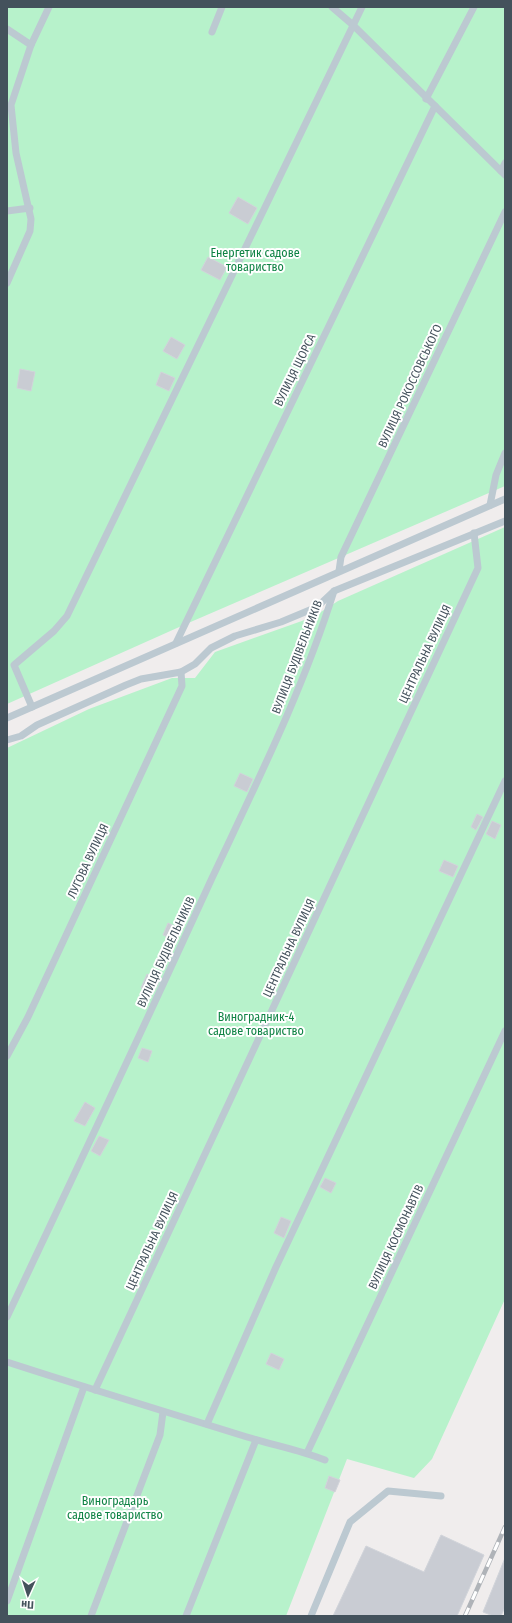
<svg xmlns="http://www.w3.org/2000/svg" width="512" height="1623" viewBox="0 0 512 1623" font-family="'Fira Sans Condensed',sans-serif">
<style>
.green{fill:#b7f2cb}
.building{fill:#c9ccd3;stroke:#d1d4da}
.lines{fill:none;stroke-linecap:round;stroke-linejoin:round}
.service{stroke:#bcc9d1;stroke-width:7}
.rail-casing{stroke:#afb3b8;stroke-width:4.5}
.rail{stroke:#fff;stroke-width:3;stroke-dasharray:9;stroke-linecap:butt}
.labels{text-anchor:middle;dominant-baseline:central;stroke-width:4;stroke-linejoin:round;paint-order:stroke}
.park-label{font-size:12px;fill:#0f8344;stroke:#fff}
.street-label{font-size:12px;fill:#44525c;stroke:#fff}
</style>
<rect width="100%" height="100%" fill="#f0eded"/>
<g class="green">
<path d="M7,7H505V486L186,624L7,704Z"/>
<path d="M505,527V1299L432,1459L414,1478L347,1459L286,1616H7V748L89,709L172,678H195L215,652L313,617L338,601Z"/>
</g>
<g class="building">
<path d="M238,197L257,208L248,224L229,213Z"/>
<path d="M208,257L227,267L220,280L201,270Z"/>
<path d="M171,337L185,345L177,359L163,351Z"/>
<path d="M20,369L35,372L31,391L17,388Z"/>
<path d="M161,372L175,378L169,391L156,385Z"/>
<path d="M240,773L253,779L247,792L234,786Z"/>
<path d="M477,814L483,817L476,830L471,827Z"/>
<path d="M492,821L501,825L495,839L486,834Z"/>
<path d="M444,860L458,866L453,877L439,871Z"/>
<path d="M168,923L179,928L174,940L163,935Z"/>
<path d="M147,974L160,980L153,993L141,988Z"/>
<path d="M142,1048L152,1051L148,1062L138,1058Z"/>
<path d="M85,1102L95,1108L85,1126L74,1121Z"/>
<path d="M99,1136L109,1140L100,1156L91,1151Z"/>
<path d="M325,1178L336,1183L331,1193L320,1187Z"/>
<path d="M281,1217L291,1221L284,1238L274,1233Z"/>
<path d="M271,1353L284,1359L279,1370L266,1364Z"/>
<path d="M329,1476L340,1480L335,1492L325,1488Z"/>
<path d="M441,1535L484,1555L457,1616H333L366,1546L424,1572Z"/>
<path d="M505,1558V1607L501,1616H493L483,1612Z"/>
</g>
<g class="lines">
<g class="service">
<path d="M332,7L353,25L505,175"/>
<path d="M7,29L31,45"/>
<path d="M212,32L222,7"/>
<path d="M426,99L474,7"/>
<path d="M501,171L505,163"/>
<path d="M7,211L30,208"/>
<path d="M7,283L30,231L31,219L16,153L11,105L31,45L49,7"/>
<path d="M490,505L496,475L505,453"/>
<path d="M339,571L341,557L505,212"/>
<path d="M176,643L435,106"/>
<path d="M32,707L14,665L54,631L67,616L362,7"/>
<path d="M7,718L505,499"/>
<path d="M7,740L21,736L37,725L126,685L141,679L181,672L195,664L211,648L235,636L281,622L317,607L334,591L505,521"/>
<path d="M7,1056L28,1017L182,686L181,672"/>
<path d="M7,1317C76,1171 145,1025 212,878C256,784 303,690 334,591"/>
<path d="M7,1362C87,1388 167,1412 247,1437C273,1445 300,1450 325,1460"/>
<path d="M95,1390L478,568L474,533"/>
<path d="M207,1424L276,1267L505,781"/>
<path d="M307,1453L505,1031"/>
<path d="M7,1601L84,1387"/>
<path d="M91,1616L160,1435L163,1412"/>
<path d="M186,1616L256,1440"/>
<path d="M311,1616L350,1522L388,1491L441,1496"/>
</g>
<defs>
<path id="rail" d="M465,1616L505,1527"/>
</defs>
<use href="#rail" class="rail-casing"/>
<use href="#rail" class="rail"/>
</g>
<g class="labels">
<g class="park-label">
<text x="255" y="253">Енергетик садове<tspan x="255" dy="14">товариство</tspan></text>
<text x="256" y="1017">Виноградник-4<tspan x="256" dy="14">садове товариство</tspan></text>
<text x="115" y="1501">Виноградарь<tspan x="115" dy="14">садове товариство</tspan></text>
</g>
<g class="street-label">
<text transform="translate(295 370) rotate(-64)">ВУЛИЦЯ ЩОРСА</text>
<text transform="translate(410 386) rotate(-65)">ВУЛИЦЯ РОКОССОВСЬКОГО</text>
<text transform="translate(425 654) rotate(-65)">ЦЕНТРАЛЬНА ВУЛИЦЯ</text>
<text transform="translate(297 657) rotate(-69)">ВУЛИЦЯ БУДІВЕЛЬНИКІВ</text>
<text transform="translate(88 861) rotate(-65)">ЛУГОВА ВУЛИЦЯ</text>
<text transform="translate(289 948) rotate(-65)">ЦЕНТРАЛЬНА ВУЛИЦЯ</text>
<text transform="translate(166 952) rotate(-65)">ВУЛИЦЯ БУДІВЕЛЬНИКІВ</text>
<text transform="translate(396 1237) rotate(-65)">ВУЛИЦЯ КОСМОНАВТІВ</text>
<text transform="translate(152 1241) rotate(-65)">ЦЕНТРАЛЬНА ВУЛИЦЯ</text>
</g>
</g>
<rect width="512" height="1623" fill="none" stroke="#44525c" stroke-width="16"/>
<g transform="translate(28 1595) rotate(183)" stroke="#ffffff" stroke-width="3" paint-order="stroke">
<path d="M0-3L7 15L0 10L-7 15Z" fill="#44525c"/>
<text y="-6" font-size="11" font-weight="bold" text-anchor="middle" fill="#44525c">Пн</text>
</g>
</svg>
